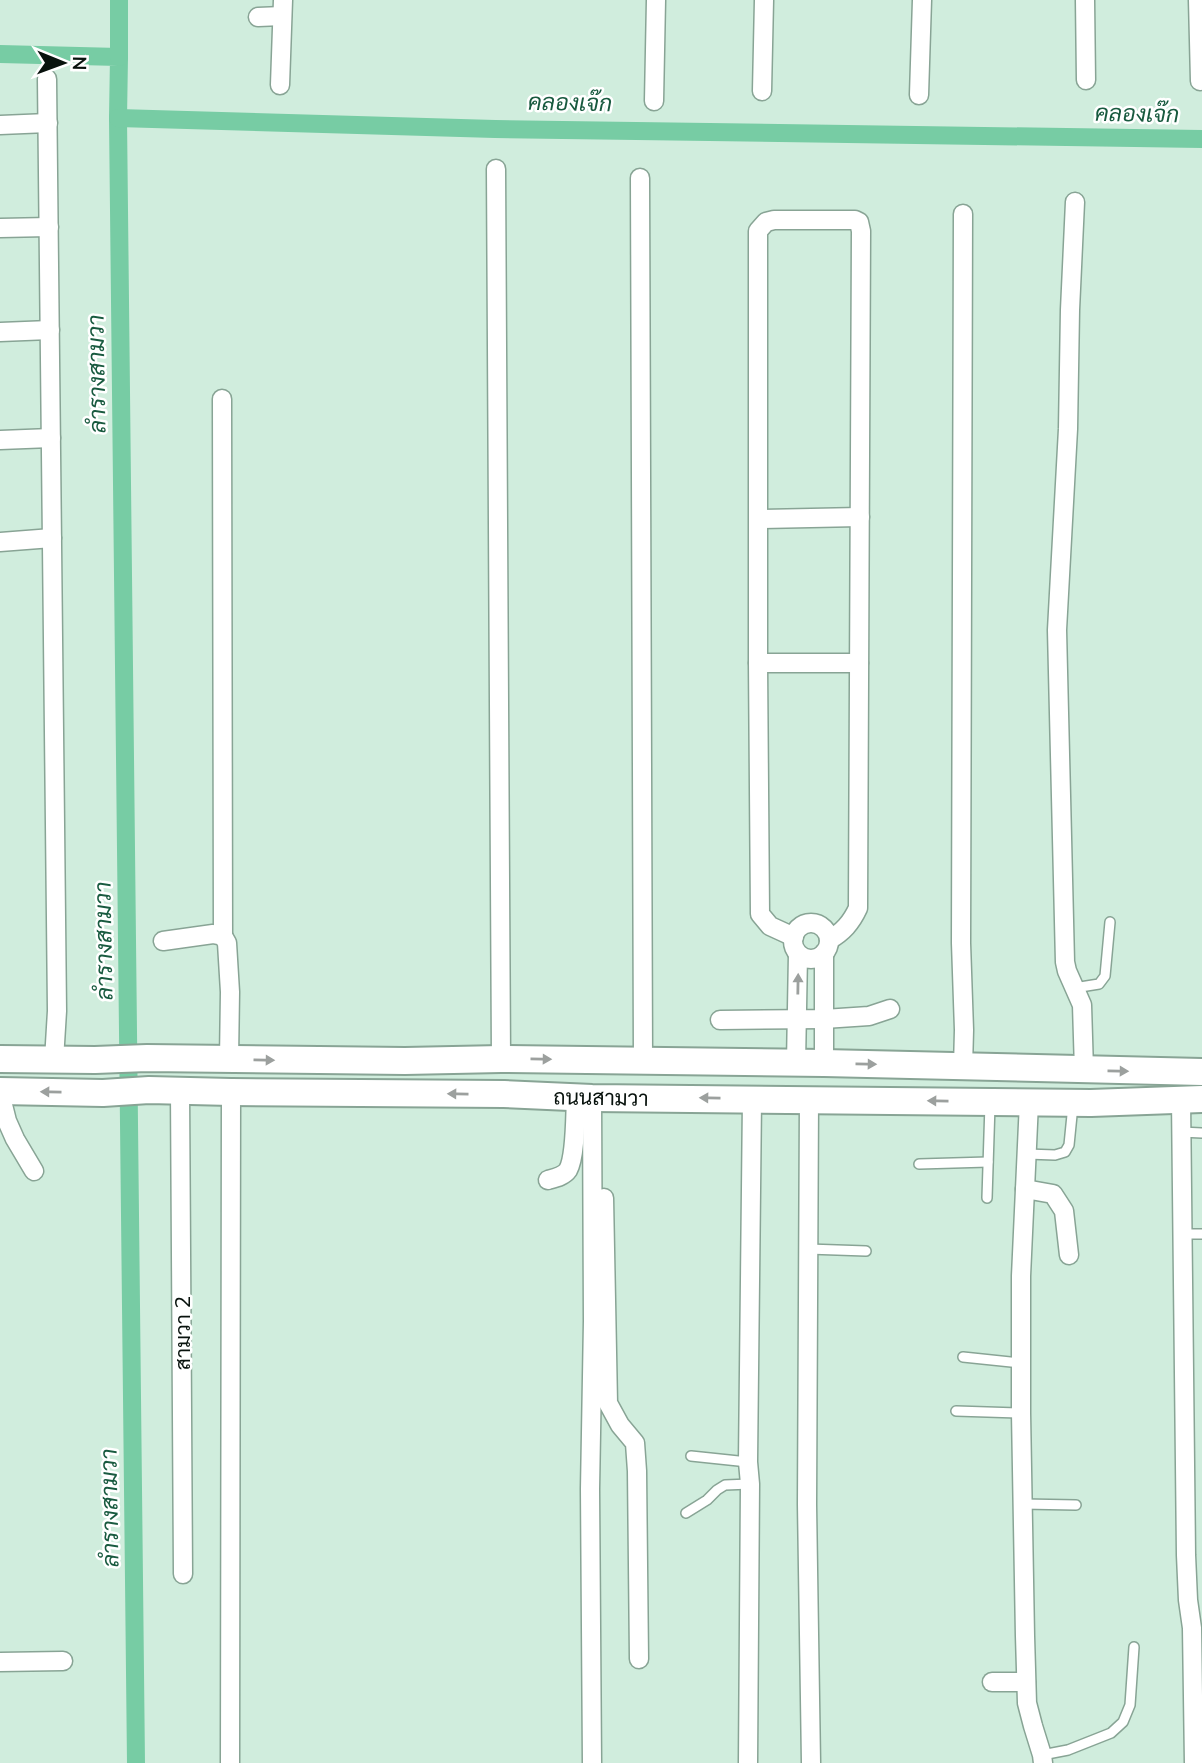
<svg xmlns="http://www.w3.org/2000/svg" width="1202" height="1763" viewBox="0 0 1202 1763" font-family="Mulish,Sarabun,sans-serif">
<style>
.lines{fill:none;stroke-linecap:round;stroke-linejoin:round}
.canal{stroke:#77cca4;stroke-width:18}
.lane-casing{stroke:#88a495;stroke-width:12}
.street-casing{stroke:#88a495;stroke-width:21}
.secondary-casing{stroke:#88a495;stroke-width:30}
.lane{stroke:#fff;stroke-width:9}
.street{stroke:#fff;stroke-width:18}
.secondary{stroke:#fff;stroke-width:26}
.oneway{fill:#9ca09e}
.labels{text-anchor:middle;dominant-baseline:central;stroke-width:5;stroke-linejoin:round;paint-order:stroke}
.street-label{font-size:21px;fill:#08120d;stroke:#fff}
.water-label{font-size:23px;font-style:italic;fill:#185a3f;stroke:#fff}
</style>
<rect width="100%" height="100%" fill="#d0eddd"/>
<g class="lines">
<g class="canal">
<path d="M0,54L119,57L118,118L136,1763"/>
<path d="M119,57V0"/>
<path d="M118,118L495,129L1202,139"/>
</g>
<defs>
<g id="lane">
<path d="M1074,988L1099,984L1105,976L1110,922"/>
<path d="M1181,1132L1202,1133"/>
<path d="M1027,1154L1055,1155L1065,1152L1069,1145L1073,1105"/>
<path d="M919,1164L988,1162"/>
<path d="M987,1198L990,1104"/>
<path d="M1182,1234H1202"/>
<path d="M808,1249L866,1251"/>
<path d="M963,1357L1021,1363"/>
<path d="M956,1411L1021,1413"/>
<path d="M691,1456L748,1462"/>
<path d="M1023,1504L1076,1505"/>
<path d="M686,1513L707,1500L717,1490L725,1485L750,1484"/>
<path d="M1042,1755L1068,1750L1111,1733L1123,1722L1130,1705L1134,1647"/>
</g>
<g id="street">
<path d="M1085,0L1086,80"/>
<path d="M1198,0L1200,81"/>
<path d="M258,17L282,16"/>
<path d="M47,79L57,1011L54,1060"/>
<path d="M280,85L283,0"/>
<path d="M762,91L764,0"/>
<path d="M919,95L922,0"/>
<path d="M654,101L656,0"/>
<path d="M0,125L48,123"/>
<path d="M496,169L501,1059"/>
<path d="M640,178L643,1060"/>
<path d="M1075,202L1070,310L1068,429L1057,630L1065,962L1067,971L1082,1005L1084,1070"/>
<path d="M963,214L961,943L964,1030L963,1067"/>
<path d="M0,228L49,227"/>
<path d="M0,332L50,330"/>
<path d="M222,399L223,936"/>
<path d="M0,440L51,438"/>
<path d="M759,519L860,517"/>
<path d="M0,542L52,538"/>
<path d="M758,663H859"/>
<circle cx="811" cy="941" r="18"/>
<path d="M794,937L770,926L760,914L758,663V231L766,222L774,220H855L859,222L861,231L858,908C851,923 843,932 829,940"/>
<path d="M163,941L213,934L223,936L227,943L230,992L229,1059"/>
<path d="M824,953V1063"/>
<path d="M720,1020L824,1019L869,1016L890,1009"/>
<path d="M796,1063L798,954"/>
<path d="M180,1091L183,1574"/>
<path d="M0,1093L7,1121L15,1139L34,1171"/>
<path d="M809,1099L807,1504L811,1763"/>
<path d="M1181,1099L1186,1555L1188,1600L1192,1628L1194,1763"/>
<path d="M1029,1102L1021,1276V1413L1025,1636L1027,1703L1033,1726L1042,1755L1043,1763"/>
<path d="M548,1180C555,1178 564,1176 568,1170C576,1156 575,1114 576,1097"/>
<path d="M1025,1189L1053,1194L1064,1211L1069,1255"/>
<path d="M604,1198L608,1403L620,1425L635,1443L637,1471L639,1659"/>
<path d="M0,1662L63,1661"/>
<path d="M992,1682H1026"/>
<path d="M230,1763L231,1092"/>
<path d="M592,1763L590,1489L593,1321L592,1098"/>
<path d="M748,1763L750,1484L748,1462L752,1099"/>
</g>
<g id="secondary">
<path d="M0,1059L95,1060L147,1058L405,1061L501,1059L824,1063L1202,1072"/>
<path d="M0,1091L103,1093L149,1090L231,1092L504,1094L592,1098L1091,1103L1202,1099"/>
</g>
</defs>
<use href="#lane" class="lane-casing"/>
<use href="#street" class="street-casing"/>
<use href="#secondary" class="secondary-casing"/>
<use href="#lane" class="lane"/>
<use href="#street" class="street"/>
<use href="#secondary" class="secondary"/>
</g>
<defs><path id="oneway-solid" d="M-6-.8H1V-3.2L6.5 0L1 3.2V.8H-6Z" transform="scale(1.75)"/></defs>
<g class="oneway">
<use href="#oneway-solid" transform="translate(798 984) rotate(-89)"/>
<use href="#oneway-solid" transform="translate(541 1059) rotate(1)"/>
<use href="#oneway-solid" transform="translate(264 1060) rotate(1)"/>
<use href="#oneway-solid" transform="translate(866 1064) rotate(1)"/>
<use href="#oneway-solid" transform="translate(1118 1071) rotate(1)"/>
<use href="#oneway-solid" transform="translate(51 1092) rotate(-179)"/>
<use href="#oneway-solid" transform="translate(458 1094) rotate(-179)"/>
<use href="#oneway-solid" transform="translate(710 1098) rotate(-179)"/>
<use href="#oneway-solid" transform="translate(938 1101) rotate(-179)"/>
</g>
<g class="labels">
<g class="street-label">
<text transform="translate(601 1097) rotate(1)">ถนนสามวา</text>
<text transform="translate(182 1333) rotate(-90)">สามวา 2</text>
</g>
<g class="water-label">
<text transform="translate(570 102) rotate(1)">คลองเจ๊ก</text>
<text transform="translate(1137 113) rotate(1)">คลองเจ๊ก</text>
<text transform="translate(96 374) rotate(-91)">ลำรางสามวา</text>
<text transform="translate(103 941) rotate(-91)">ลำรางสามวา</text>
<text transform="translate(109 1508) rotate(-91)">ลำรางสามวา</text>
</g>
</g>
<g transform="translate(63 63) rotate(91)" stroke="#ffffff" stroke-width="5" paint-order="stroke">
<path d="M0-5L12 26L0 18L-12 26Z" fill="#08120d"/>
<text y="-10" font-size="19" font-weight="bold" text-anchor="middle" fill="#08120d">N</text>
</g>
</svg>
